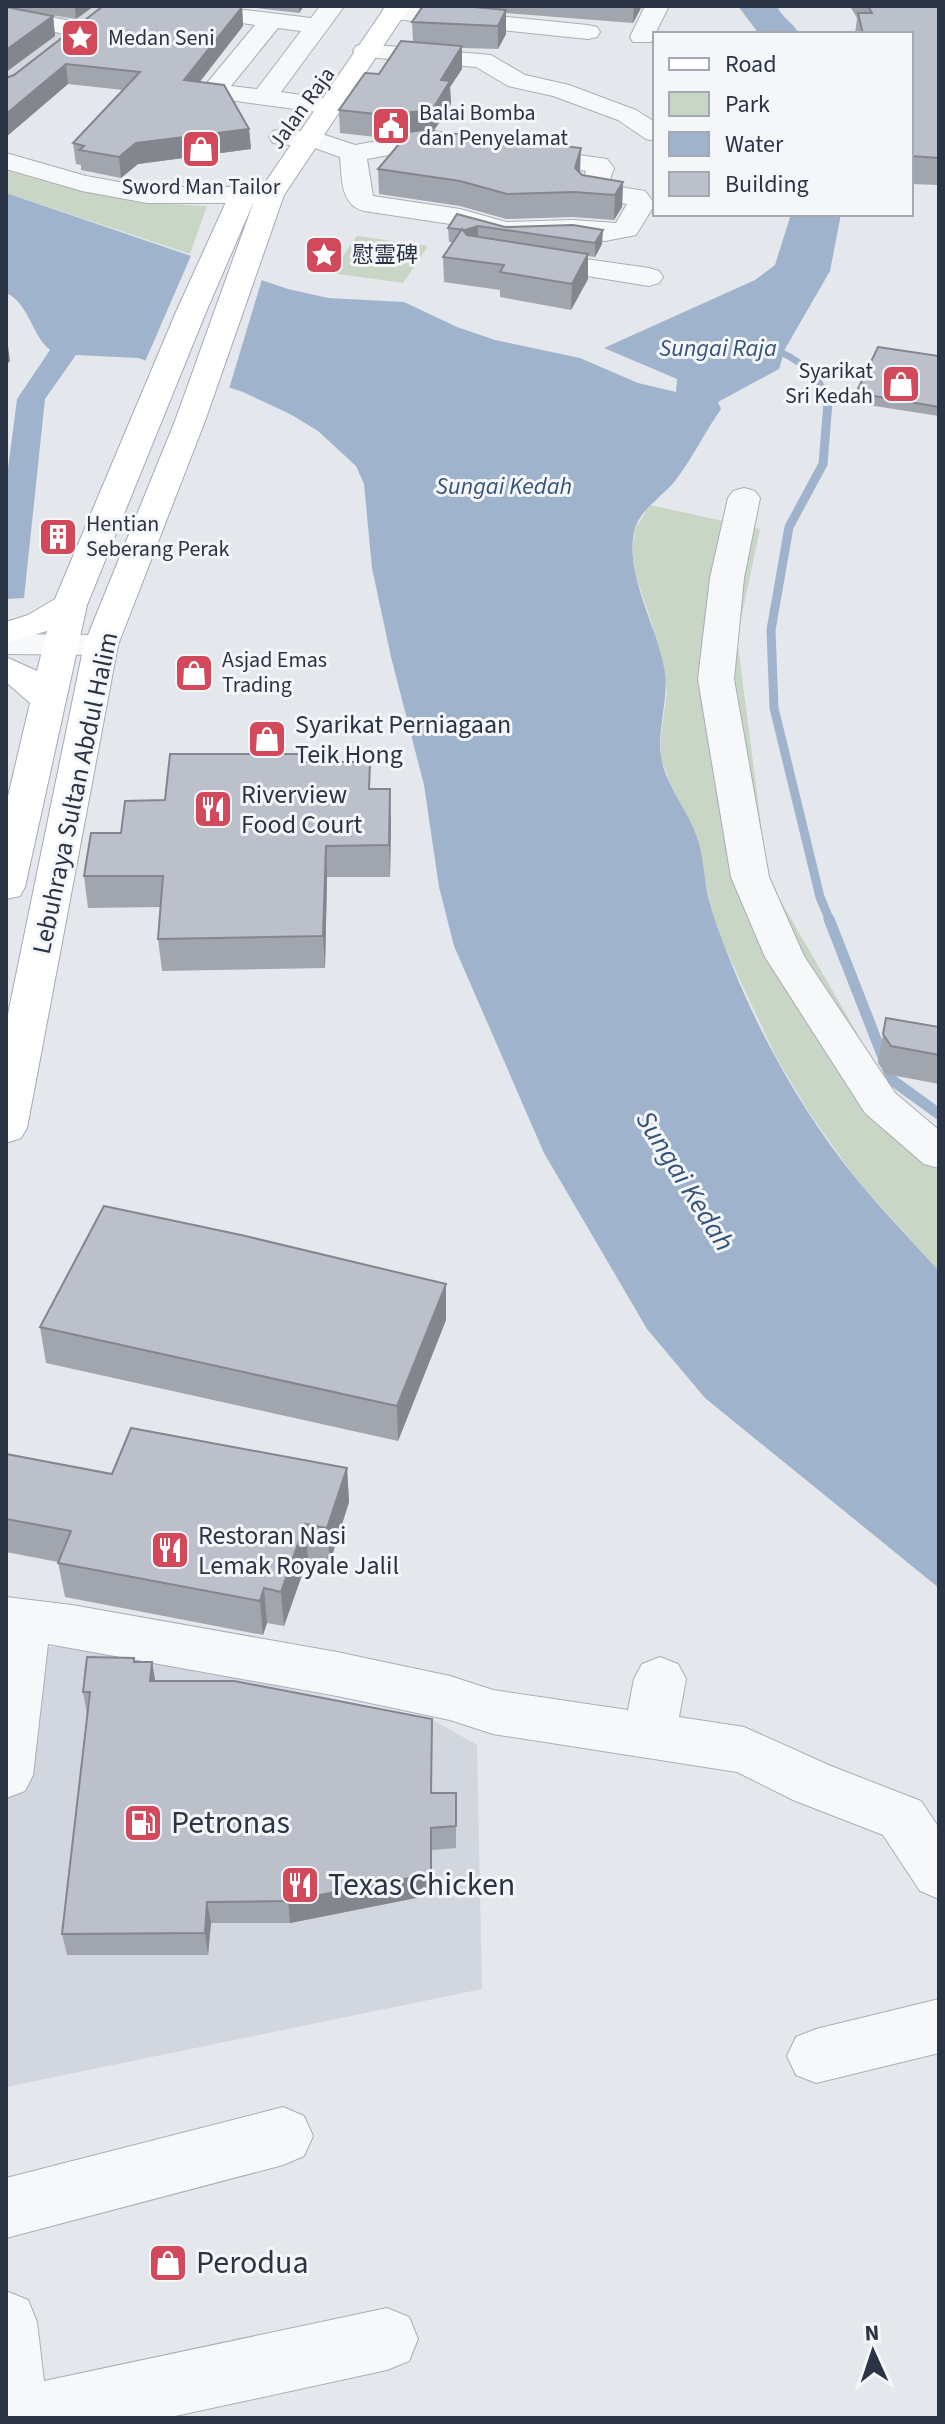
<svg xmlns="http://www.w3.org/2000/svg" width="945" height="2424" viewBox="0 0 945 2424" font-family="'Source Sans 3','Noto Sans SC',sans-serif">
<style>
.built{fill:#d2d6de}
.green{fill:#c9d6c5}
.water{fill:#9fb4cc}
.pier{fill:#e4e7ec}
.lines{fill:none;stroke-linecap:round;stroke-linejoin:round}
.stream-far2{stroke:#9fb4cc;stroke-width:7}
.stream-far1{stroke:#9fb4cc;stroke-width:9}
.stream{stroke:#9fb4cc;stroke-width:11}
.minor-casing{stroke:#a9aeb7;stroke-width:2}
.major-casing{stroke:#a3abb8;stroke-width:2}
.minor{fill:#f7f8fa;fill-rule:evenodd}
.major{fill:#fff;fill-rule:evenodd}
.wall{fill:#a1a5ae}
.shaded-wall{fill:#83868d}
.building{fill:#bbc0ca;stroke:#83868d;stroke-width:2}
.labels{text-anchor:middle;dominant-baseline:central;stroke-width:6;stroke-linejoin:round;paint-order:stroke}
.far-poi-label{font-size:22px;fill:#2b3445;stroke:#f4f6f9;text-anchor:start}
.far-street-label{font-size:22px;fill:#2b3445;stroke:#f4f6f9}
.far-water-label{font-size:24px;font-style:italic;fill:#34527a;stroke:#f4f6f9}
.poi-label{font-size:26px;fill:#2b3445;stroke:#f4f6f9;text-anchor:start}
.street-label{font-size:26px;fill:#2b3445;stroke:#f4f6f9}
.water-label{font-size:28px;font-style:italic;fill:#34527a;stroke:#f4f6f9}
.near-poi-label{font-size:32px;fill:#2b3445;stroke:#f4f6f9;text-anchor:start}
</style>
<rect width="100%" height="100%" fill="#e4e7ec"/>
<g class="built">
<path d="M6,6H107L6,82Z"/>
<path d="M87,1644L435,1721L477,1745L482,1989L6,2087V1651Z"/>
</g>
<g class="green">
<path d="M6,170C73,191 137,204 207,206L190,254L6,193Z"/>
<path d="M357,236L428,246L403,283L331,273Z"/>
<path d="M650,505L760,529L737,638L768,879L894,1097L939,1134V1271L857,1180L810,1114L776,1057L726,950L710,906L698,839L670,784L661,758V735L667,691L652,624L635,574L632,548L635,529Z"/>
</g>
<g class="water">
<path d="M738,6H777C782,18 793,22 799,34H759Z"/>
<path d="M6,193L288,289L328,298L404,302L457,327L495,340L580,358L638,383L676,392L677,379L604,348L755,280L775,265L791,214H841L830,271L785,349L779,369L718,402L721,409C705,432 692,459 675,481C661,498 639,510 634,532C625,574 656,625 664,667C670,697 657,726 661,757C666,787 689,811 698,840C705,863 704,888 712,911C744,1007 794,1103 858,1181C884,1212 912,1241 939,1271V1588L705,1398L647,1329L544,1153L454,946L439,887L424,785L391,657L372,568L364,484L356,466L318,431L290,414L243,392L138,358L76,355L45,399L24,598L6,599V484L17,399L50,350C31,334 29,303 6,293Z"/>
</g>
<path class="pier" d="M193,251L263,276L228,392L144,364Z"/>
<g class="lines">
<path class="stream-far2" d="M771,349C796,356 825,379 828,405"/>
<path class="stream-far1" d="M828,403L823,464L789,527L771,630L774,708L820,897L830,921"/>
<path class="stream" d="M829,919L892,1080L939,1114"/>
<defs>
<g id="minor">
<path d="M320,6L343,8L281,92L341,101L345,106L341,111L332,114L207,97L202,89L255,25L236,22L233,17L236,12L245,10L311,18ZM278,28L301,31L257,89L231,86Z"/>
<path d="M396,6L588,25L597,27L600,32L597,37L588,39L384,18L381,13L384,8Z"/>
<path d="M645,6H669L651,42H633L630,37Z"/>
<path d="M6,9L82,23L91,25L94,30L91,35L82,37L6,23Z"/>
<path d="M365,44L491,55L525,75L569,85L636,110L655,122V141L646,139L618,120L553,96L508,86L476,67L356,56L353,51L356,46Z"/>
<path d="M282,129L319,133L355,145L411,135L467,141L471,147L467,153L458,155L411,151L367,159L373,196L460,209L506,222L573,220L616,223L627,204L582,197L578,191L586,171L513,161L509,155L513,149L522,147L607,159L614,168L608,185L645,191L655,204L636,235L605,241L573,236L505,238L457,225L364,211C340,205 342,178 340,157L315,148L273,143L269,137L273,131Z"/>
<path d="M6,153L86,176L147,187H270L280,189L284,195L280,201L270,203H147L82,191L6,169Z"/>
<path d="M529,251L649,268L659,271L663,277L659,283L649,286L519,265L515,259L519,253Z"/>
<path d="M744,488L755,491L760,498L744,578L734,679L769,877L804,956L895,1093L939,1130V1168L924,1164L865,1113L765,957L731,877L698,679L710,578L728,498L733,491Z"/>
<path d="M6,634L101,635L113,638L118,645L113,652L101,655L6,654Z"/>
<path d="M6,1597L72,1605L337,1652L450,1676L493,1690L628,1710L634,1679L642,1664L660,1657L678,1664L686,1679L679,1717L744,1727L831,1766L921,1801L939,1828V1899L920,1891L883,1835L793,1800L737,1772L493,1734L450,1720L337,1696L48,1644L33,1775L25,1791L6,1798Z"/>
<path d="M939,1999V2053L816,2083L796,2075L787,2056L796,2037L816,2029Z"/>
<path d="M283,2107L304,2116L313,2136L304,2156L283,2165L6,2238V2178Z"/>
<path d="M6,2291L28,2300L37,2322L44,2381L387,2308L409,2317L418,2339L409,2361L387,2370L166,2418H6Z"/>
</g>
<path id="major" d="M386,6H410L284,195L205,421L118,645L27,1128L21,1138L6,1143V1024L84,645L175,421L254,201L206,312L87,605L25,887L20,896L6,899V805L30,703L6,682V657L37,671L47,631L6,643V622L28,615L55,599L176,312L231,191L235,185H255L258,193Z"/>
</defs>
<use href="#minor" class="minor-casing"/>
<use href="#major" class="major-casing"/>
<use href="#minor" class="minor"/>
<use href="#major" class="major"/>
</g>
<g class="wall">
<path d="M6,6H94L76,19L12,8L53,16L55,36L6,72Z"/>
<path d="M239,6H304L299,13Z"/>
<path d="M423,6H642L633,23L506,13V34L498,49L462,48V69L450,87L451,104L434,131L580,173L582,175L623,182L622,207L614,220L573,217L506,219L460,206L379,194L378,169L406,136L385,138L340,133L339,110L413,42L412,22Z"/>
<path d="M850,6H939V185L911,184V34H855L857,18Z"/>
<path d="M242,7L243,26L200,82L249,129L251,149L138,164L121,178L81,170V165L76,164L73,143L123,90L68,84L6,137V78Z"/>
<path d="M457,214L505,227L602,244L595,257L588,256V279L571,310L500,297V290L444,282L443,257L453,242H449L448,228Z"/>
<path d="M939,356V416L855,403L856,393Z"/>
<path d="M303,762L371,789L391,820L390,877H327L325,968L162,971L158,939L161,907L88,908L84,876L121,833L165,800Z"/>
<path d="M886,1018L939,1027V1084L886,1074L878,1063Z"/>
<path d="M446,1284V1320L398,1441L46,1363L40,1327Z"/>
<path d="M6,1454L112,1474L347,1468L349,1502L330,1562L308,1558L284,1626L267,1623L263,1635L65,1597L58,1562L6,1552Z"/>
<path d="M134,1658L135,1662L155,1681L432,1742V1793H456V1848L432,1850L431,1895L290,1923H211L208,1955H67L62,1934L87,1715L83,1692Z"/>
</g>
<g class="shaded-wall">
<path d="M75,6H94L76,19Z"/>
<path d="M299,6H304L299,13Z"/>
<path d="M634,6H642L633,23Z"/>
<path d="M242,7L243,26L185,100L184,80Z"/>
<path d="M506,10V34L498,49V26Z"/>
<path d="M53,16L55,36L6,72V50Z"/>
<path d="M462,46V69L450,87L451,104L432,133L385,138L384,115L441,80Z"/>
<path d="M66,64L68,84L6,137V114Z"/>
<path d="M249,129L251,149L138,164L121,178L119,157L136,143Z"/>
<path d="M581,148L580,173L575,168Z"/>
<path d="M623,182L622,207L614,220L615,195Z"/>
<path d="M478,226V240L465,244V230Z"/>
<path d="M603,230L602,244L595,257V243Z"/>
<path d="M588,254V279L571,310L572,284Z"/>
<path d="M6,330L10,361L6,366Z"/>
<path d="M390,789L391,820L390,877L389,845Z"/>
<path d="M326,846L327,877L325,968L323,936Z"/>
<path d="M446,1284V1320L398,1441L397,1406Z"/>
<path d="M347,1468L349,1502L330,1562L327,1528Z"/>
<path d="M305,1524L308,1558L284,1626L281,1592Z"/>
<path d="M264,1588L267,1623L263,1635L260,1601Z"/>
<path d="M152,1662L156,1685L150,1681Z"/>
<path d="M431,1828V1895L290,1923L288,1901Z"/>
<path d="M207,1902L211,1923L208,1955L205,1933Z"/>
</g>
<g class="building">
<path d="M103,6L242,7L184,80L224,85L249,129L136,143L119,157L79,150L84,146L73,143L140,72L66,64L6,114V78L14,75Z"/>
<path d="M423,6H463L506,10L498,26L412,22Z"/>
<path d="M868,6H939V158L911,156V34H863L858,13H872Z"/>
<path d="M6,7L53,16L6,50Z"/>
<path d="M401,41L462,46L441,80L450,81L432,110L384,115L339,110L365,73L379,74Z"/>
<path d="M422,130L581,148L575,168L582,175L623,182L615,195L574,192L507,194L460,181L378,169L409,132Z"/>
<path d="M457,214L505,227L573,225L603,230L595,243L478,226L465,230L448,228Z"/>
<path d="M462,229L467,235L588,254L572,284L500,272L504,265L443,257Z"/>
<path d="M878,347L939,356V407L856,393Z"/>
<path d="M170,754H302V762H370L369,789H390L389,845L326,846L323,936L158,939L163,876H84L91,833H121L125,801L165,800Z"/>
<path d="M886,1018L939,1027V1055L891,1046L883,1034Z"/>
<path d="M104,1206L241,1235L446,1284L397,1406L40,1327Z"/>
<path d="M131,1428L347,1468L327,1528L305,1524L281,1592L264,1588L260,1601L58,1563L71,1531L6,1519V1454L112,1474Z"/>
<path d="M87,1657L134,1658V1662H152L150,1681H234L432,1719L431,1793H456V1826L431,1828V1874L288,1901L207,1902L205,1933L62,1934L90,1692H83Z"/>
</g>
<defs>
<symbol id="sight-square" viewBox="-11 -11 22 22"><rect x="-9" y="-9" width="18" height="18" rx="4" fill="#d1495b" stroke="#f4f6f9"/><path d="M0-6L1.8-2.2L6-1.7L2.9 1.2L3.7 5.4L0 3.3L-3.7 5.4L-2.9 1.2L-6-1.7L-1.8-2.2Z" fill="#fff"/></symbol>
<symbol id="civic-square" viewBox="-11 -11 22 22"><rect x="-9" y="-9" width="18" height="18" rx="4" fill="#d1495b" stroke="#f4f6f9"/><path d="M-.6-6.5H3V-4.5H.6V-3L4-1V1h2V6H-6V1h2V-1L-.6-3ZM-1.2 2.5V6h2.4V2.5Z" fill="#fff"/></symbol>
<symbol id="shop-square" viewBox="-11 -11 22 22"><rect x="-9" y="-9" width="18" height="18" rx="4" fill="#d1495b" stroke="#f4f6f9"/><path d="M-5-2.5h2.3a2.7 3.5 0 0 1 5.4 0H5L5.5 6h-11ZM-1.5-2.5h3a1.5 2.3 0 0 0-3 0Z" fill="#fff"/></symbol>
<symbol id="building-square" viewBox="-11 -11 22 22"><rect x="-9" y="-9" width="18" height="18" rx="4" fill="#d1495b" stroke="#f4f6f9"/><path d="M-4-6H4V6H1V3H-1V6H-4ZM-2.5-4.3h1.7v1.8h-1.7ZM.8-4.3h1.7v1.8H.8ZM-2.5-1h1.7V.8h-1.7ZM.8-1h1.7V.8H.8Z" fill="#fff"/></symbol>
<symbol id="restaurant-square" viewBox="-11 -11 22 22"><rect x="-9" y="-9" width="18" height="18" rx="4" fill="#d1495b" stroke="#f4f6f9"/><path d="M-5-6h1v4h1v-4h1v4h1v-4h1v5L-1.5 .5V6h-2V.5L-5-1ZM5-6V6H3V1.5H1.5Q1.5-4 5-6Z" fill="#fff"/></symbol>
<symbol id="fuel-square" viewBox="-11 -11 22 22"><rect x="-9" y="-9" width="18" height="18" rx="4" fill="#d1495b" stroke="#f4f6f9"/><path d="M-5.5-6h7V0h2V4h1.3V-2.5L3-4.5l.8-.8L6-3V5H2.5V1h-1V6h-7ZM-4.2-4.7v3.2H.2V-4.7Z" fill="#fff"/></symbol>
</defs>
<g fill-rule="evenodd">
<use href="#sight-square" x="58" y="16" width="44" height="44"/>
<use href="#civic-square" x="369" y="104" width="44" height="44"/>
<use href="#shop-square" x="179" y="127" width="44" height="44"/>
<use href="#sight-square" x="302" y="233" width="44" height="44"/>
<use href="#shop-square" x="879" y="362" width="44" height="44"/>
<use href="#building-square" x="36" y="515" width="44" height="44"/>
<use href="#shop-square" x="172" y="651" width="44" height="44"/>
<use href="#shop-square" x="245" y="717" width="44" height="44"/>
<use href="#restaurant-square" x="191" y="787" width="44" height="44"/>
<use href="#restaurant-square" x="148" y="1528" width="44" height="44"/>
<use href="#fuel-square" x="121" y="1801" width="44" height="44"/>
<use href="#restaurant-square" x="278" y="1863" width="44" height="44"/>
<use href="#shop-square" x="146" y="2241" width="44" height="44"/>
</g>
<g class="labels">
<g class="far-poi-label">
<text x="108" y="38">Medan Seni</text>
<text x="419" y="113">Balai Bomba<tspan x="419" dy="25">dan Penyelamat</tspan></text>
<text x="201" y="187" text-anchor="middle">Sword Man Tailor</text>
<text x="352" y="255">慰霊碑</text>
<text x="873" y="371" text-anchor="end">Syarikat<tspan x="873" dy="25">Sri Kedah</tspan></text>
<text x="86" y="524">Hentian<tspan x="86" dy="25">Seberang Perak</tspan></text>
<text x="222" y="660">Asjad Emas<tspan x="222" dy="25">Trading</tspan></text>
</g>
<g class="far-street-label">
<text transform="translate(302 108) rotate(-54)">Jalan Raja</text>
</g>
<g class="far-water-label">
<text x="718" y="348">Sungai Raja</text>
<text x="504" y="486">Sungai Kedah</text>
</g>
<g class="poi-label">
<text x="295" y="724">Syarikat Perniagaan<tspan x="295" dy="30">Teik Hong</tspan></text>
<text x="241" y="794">Riverview<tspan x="241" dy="30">Food Court</tspan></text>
<text x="198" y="1535">Restoran Nasi<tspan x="198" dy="30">Lemak Royale Jalil</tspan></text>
</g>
<g class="street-label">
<text transform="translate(75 793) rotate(-78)">Lebuhraya Sultan Abdul Halim</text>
</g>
<g class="water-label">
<text transform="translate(685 1181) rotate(58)">Sungai Kedah</text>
</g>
<g class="near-poi-label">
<text x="171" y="1823">Petronas</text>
<text x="328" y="1885">Texas Chicken</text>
<text x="196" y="2263">Perodua</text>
</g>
</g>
<rect width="945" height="2424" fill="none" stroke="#2b3445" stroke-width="16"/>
<rect x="653" y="32" width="260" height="184" fill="#f4f6f9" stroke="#a4a8b1" stroke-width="2"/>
<rect x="669" y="58" width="40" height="12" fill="#ffffff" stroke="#a4a8b1" stroke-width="2"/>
<text x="725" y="72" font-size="24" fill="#2b3445">Road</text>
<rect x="669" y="92" width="40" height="24" fill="#c9d6c5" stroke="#a4a8b1" stroke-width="2"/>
<text x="725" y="112" font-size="24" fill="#2b3445">Park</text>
<rect x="669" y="132" width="40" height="24" fill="#9fb4cc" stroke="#a4a8b1" stroke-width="2"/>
<text x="725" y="152" font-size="24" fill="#2b3445">Water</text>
<rect x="669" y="172" width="40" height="24" fill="#bbc0ca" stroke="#a4a8b1" stroke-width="2"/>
<text x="725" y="192" font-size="24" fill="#2b3445">Building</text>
<g transform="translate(873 2352) rotate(357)" stroke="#f4f6f9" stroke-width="6" paint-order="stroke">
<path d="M0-6L14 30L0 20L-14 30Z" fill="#2b3445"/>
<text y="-12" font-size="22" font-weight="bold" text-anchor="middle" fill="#2b3445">N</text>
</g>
</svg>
